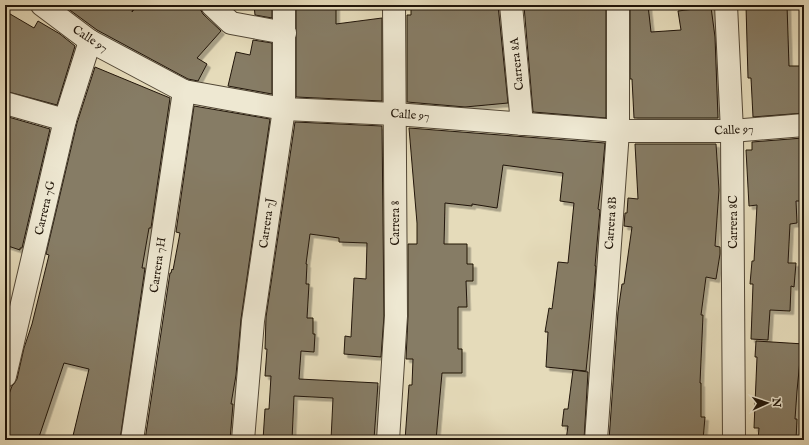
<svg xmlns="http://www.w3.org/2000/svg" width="809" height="445" viewBox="0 0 809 445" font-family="'IM FELL English',serif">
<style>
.building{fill:#867c65;stroke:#201509;filter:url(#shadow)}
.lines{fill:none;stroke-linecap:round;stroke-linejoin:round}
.minor-casing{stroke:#514635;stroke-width:24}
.minor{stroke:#eee8d2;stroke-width:22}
.labels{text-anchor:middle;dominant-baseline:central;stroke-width:3;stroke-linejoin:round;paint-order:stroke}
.street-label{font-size:12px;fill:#201509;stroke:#eee8d2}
</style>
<defs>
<filter id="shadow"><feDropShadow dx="3.5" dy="3.5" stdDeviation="0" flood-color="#0004"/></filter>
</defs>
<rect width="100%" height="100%" fill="#e5dbba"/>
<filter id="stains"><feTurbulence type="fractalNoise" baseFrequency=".005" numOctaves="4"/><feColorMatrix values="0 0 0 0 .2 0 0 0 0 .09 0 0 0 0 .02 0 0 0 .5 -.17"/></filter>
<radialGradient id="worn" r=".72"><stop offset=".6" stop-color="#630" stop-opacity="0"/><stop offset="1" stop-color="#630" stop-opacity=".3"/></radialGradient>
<g class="building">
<path d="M63,5H134L132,12L138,5H200V9L203,14L221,31L197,58L207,64L198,81L188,79L97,30Z"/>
<path d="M254,5H272V18L255,15Z"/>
<path d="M296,5H336V24L382,18V101L296,97Z"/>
<path d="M411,5H498L508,103L465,107L407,102V15H411Z"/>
<path d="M532,5H606V118L533,112L524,6Z"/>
<path d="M630,5H648L651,32L681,30L678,11L711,7L715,37L718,118H634L632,79H630Z"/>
<path d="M787,5L789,66H804V113L753,117L751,78H748L746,6Z"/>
<path d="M5,11L34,28L38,21L60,34L75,46L57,105L5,91Z"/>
<path d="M253,40L272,43V94L228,86L236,52L250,55Z"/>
<path d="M95,67L170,98L151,228H149L142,268H145L120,440H72L89,369L64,363L38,440H5V405L12,386L14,384L17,379L24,348L32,324L49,255L46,254L77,123Z"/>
<path d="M194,106L270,119L241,319L236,375L231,404H233L230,440H145L170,273H171L172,269L173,270L180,233L176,232Z"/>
<path d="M5,116L50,129L22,248H20V250L5,245Z"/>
<path d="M295,122L382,126L384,316L381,357L344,354L345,336L351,337L354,278L366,279L367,243L339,242V238L310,234L306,264H307L306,284H309L307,318H313V334H315L314,352L301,351L299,379L378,383L374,439L331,440L333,398L294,396L292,440H263L265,409H269L271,376H265L267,349H265L266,317Z"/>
<path d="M409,128L605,143L602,177L598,209L600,210L595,266H596L594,291L586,371L546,367L548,332H545L549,308L552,309L558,262L568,263L574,203L560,201L563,173L503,165L497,208L472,204V206L445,203L444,244H467V264H473V281H466L467,307H458V349H462V373H442L436,440H405L409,385H412L413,359H406L408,316V244H417V223Z"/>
<path d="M803,138L804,201H796L797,223L790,224L788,263H796L794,287L791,286L790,311L770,310L768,340L751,339L753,284H750L752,261H754L757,205L749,206L746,150H752V142Z"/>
<path d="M635,144H716L719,190L715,246L720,247V254L716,279L706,277L701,315H703L700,383H701V417H705L703,440H609L618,312L622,284H624L632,227L624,226L625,213H627L628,198L638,199Z"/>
<path d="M756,341L804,344V360H800L797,391L795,419H797L796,440H758L759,428H754L757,357H755Z"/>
<path d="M573,370L588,372L584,440H566L568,426H562L564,409H568Z"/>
</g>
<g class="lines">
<defs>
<g id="minor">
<path d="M42,5L90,41L184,91L284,109L395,114L618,131H732L804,125"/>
<path d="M212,5L231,23L285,33"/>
<path d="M511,5L522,124"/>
<path d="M726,5L732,131L734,440"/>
<path d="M5,103L65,120"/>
<path d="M5,376L65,120L90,41"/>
<path d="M132,440L184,91"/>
<path d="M243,440L253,321L284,109V5"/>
<path d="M388,440L396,316L394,5"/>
<path d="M596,440L618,131V5"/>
</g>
</defs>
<use href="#minor" class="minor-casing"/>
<use href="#minor" class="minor"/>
</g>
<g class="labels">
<g class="street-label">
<text transform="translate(90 39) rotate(33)">Calle 97</text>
<text transform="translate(517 64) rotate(-96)">Carrera 8A</text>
<text transform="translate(410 115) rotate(4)">Calle 97</text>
<text transform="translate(734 130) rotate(-3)">Calle 97</text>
<text transform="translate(45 208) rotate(-77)">Carrera 7G</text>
<text transform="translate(733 222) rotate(-90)">Carrera 8C</text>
<text transform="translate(267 223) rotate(-82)">Carrera 7J</text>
<text transform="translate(395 223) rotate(-90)">Carrera 8</text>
<text transform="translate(611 223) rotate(-86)">Carrera 8B</text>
<text transform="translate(158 265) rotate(-82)">Carrera 7H</text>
</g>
</g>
<rect width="809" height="445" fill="none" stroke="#e5dbba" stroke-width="20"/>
<rect x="6" y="6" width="797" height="433" fill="none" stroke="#201509" stroke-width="2"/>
<rect x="10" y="10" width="789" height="425" fill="none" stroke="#201509"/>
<g transform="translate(767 403) rotate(87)" stroke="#eee8d2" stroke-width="3" paint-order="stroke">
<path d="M0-3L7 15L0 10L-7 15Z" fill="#201509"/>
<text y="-6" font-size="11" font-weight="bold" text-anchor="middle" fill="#201509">N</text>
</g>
<rect width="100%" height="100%" filter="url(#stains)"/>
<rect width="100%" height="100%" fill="url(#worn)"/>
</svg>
